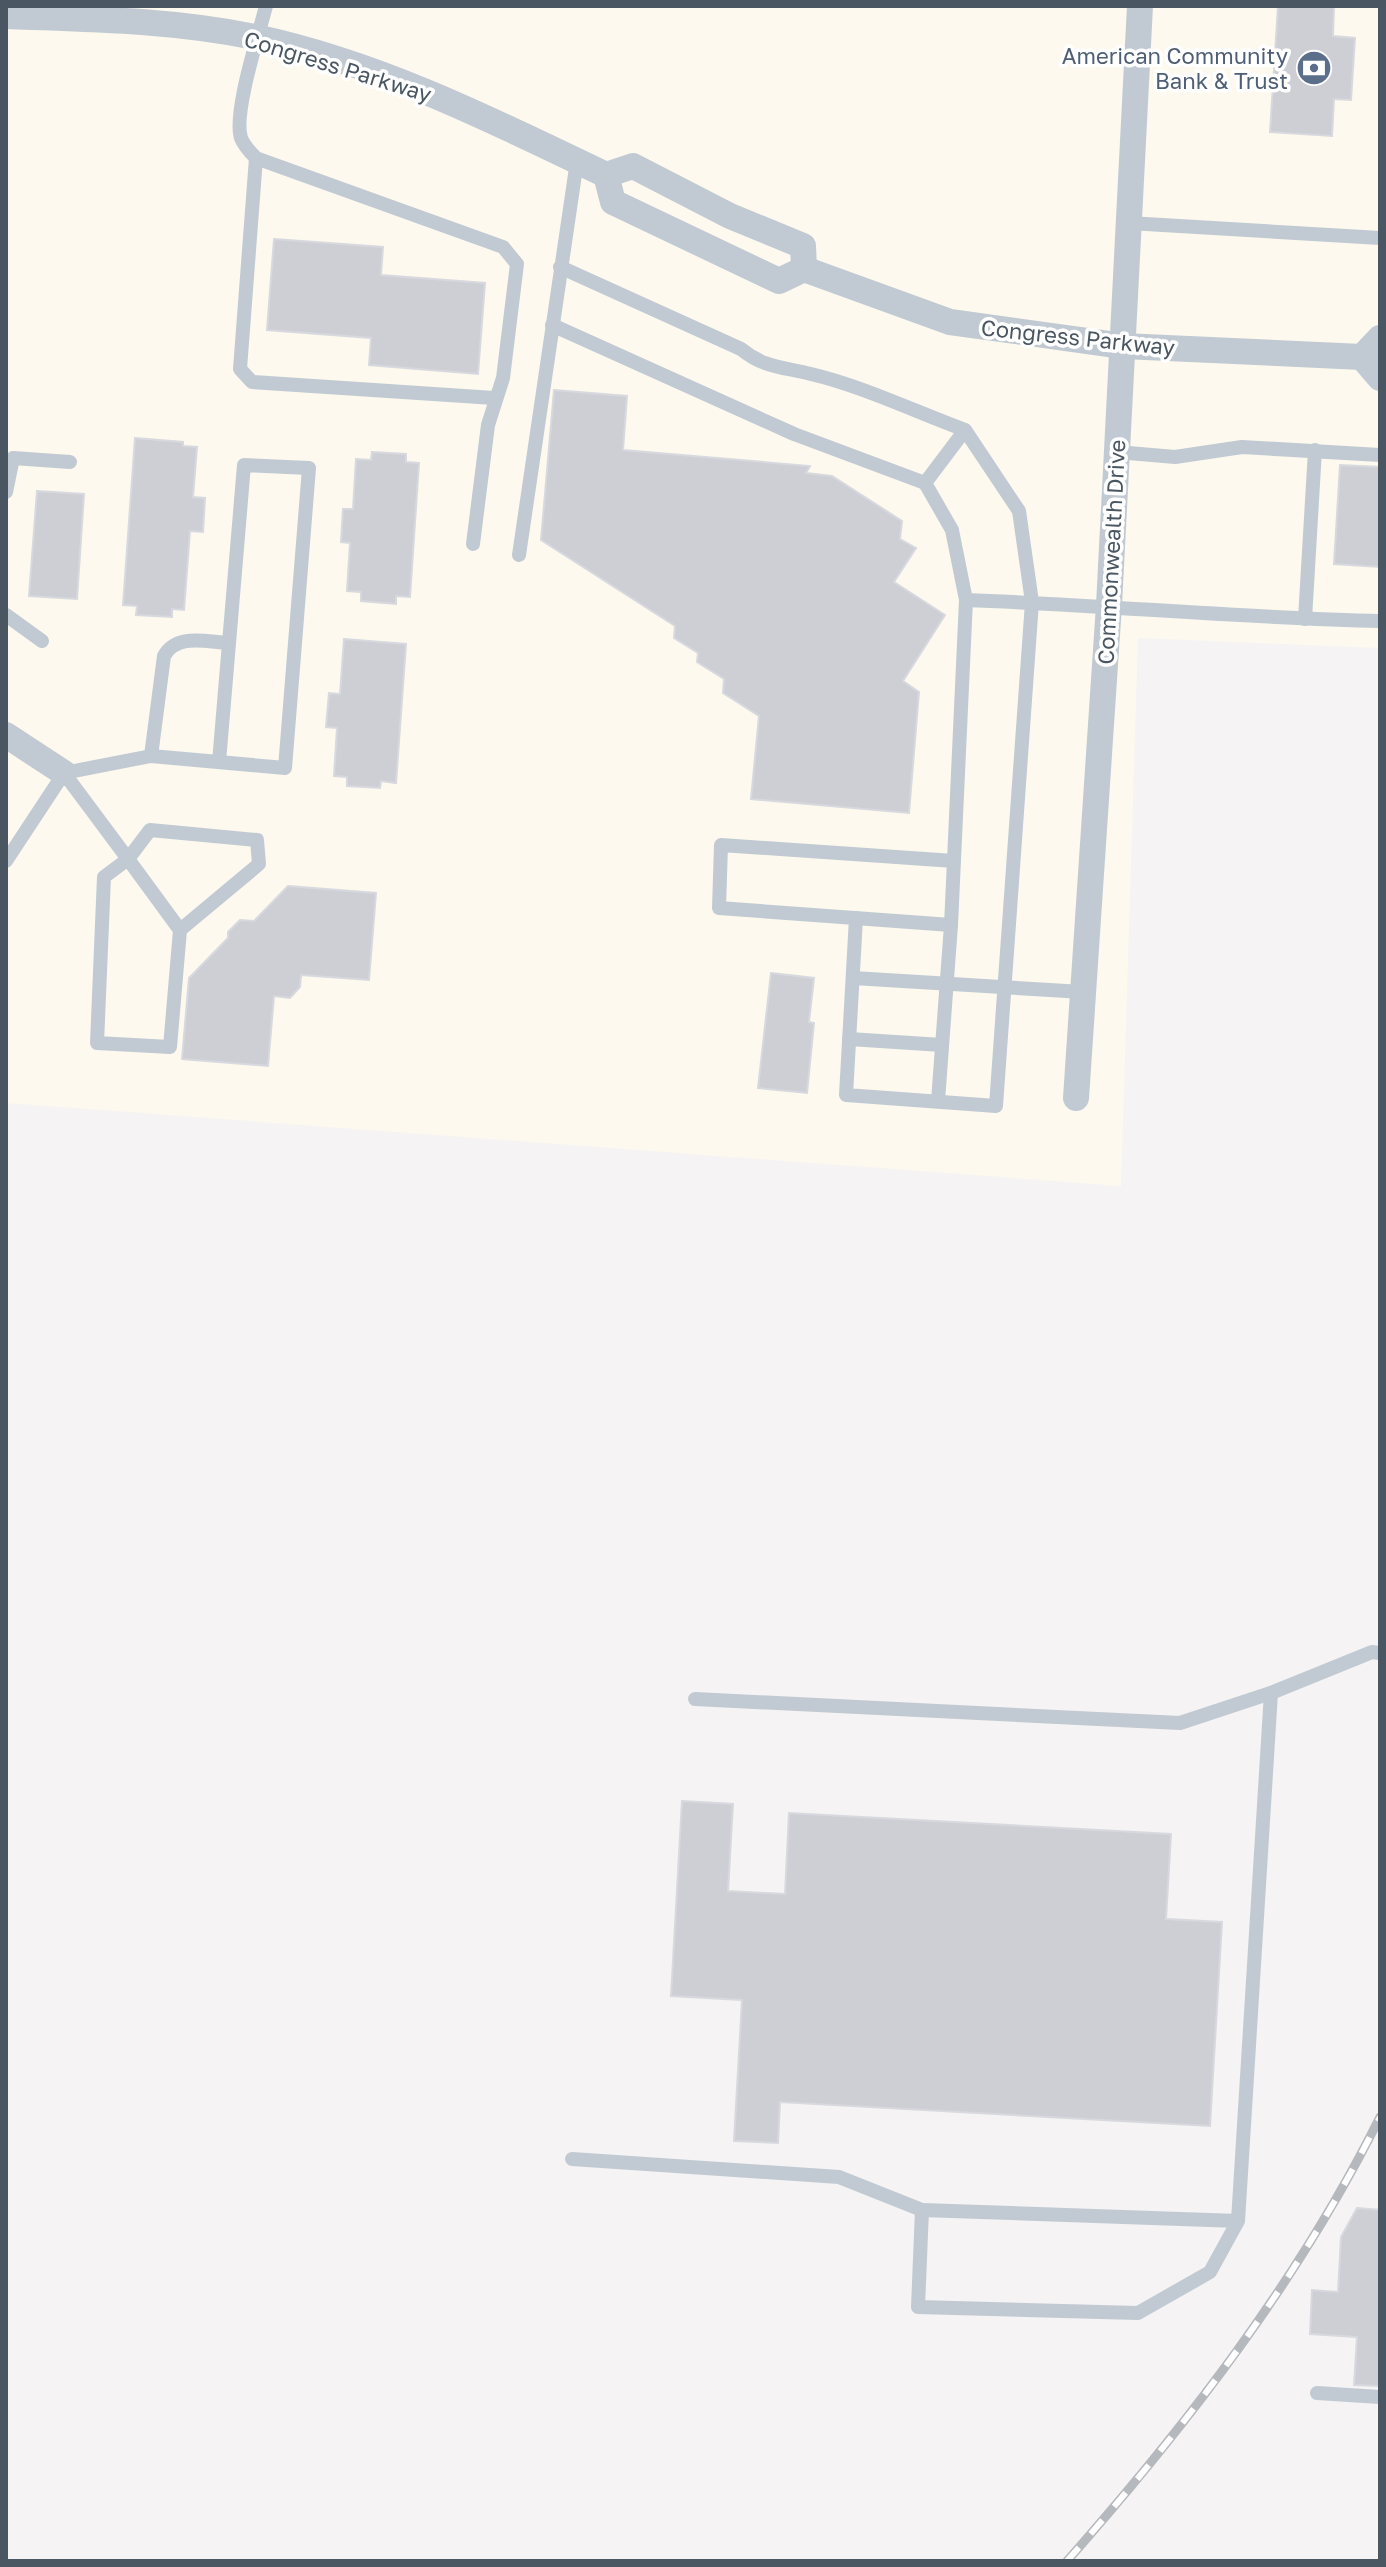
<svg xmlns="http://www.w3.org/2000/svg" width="1386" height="2567" viewBox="0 0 1386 2567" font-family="'Golos Text',sans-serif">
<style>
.commercial{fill:#fdf9ef}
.building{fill:#cdcfd5;stroke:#d7d9de;stroke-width:2}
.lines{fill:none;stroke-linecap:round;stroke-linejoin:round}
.lane{stroke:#c1cad2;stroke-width:14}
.street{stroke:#c1cad2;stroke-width:26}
.rail-casing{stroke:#b5b8bd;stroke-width:9}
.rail{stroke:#fff;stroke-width:6;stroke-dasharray:18;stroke-linecap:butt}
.labels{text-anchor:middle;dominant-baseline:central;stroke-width:7;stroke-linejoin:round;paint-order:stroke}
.service-label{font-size:22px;fill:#4e5e75;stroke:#fff;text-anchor:end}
.street-label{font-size:22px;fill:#4a5661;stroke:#fff}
</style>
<rect width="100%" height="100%" fill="#f5f3f3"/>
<path class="commercial" d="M6,6H1380V648L1138,638L1121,1186L6,1103Z"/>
<g class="building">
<path d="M1278,6H1334L1333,36L1355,38L1351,100L1334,99L1332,136L1270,132Z"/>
<path d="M274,239L383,247L381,275L485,283L478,374L369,365L371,338L267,330Z"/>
<path d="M554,390L627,396L623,450L810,466L806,473L832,476L902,521L900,539L916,548L894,582L945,615L903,681L919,692L909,813L751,799L759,716L723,693L724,679L697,662L698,653L674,638L675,626L541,540Z"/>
<path d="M135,438L183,442V446L197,447L193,497L205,498L203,532L190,531L184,610L172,609V617L136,615L137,606L123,605Z"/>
<path d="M372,452L406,454V462L419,463L410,597L396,596V604L361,601V592L347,591L350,543L341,542L343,509H353L356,459L371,460Z"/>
<path d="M1340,465L1380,467V567L1334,564Z"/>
<path d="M37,491L84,494L77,599L29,596Z"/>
<path d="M344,639L406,644L396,783L381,781L380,788L347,786V777L334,776L337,728L326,727L329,693L340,694Z"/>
<path d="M288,886L376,893L369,980L301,975L300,987L290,998L274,996L268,1066L182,1059L189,978L228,938V932L240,920L254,921Z"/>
<path d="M771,973L814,978L809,1022L814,1023L807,1093L758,1088Z"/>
<path d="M682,1801L733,1804L728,1891L785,1894L789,1813L1171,1834L1166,1919L1222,1922L1210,2126L780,2102L778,2143L734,2141L742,2000L671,1996Z"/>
<path d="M1357,2208L1380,2210V2386L1354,2385L1357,2337L1310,2334L1312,2290L1338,2292L1341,2237Z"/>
</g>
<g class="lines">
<g class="lane">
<path d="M266,6C259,34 233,113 241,138C244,146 250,152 256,158L503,247L517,264L503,378L488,425L473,544"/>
<path d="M256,158L240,369L252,382L494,398"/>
<path d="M1129,223L1380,238"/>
<path d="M560,267L741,349C764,368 784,367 811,374C862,386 916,412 965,430"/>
<path d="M552,325L794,434L925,483"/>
<path d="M1117,452L1175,457L1242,447L1380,455"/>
<path d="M6,492L13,458L70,462"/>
<path d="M519,555L577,161"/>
<path d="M6,615L42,641"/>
<path d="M1305,619L1315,450"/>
<path d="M151,756L164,656C177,633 206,642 229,643"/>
<path d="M64,773L128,859L104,877L97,1043L170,1047L180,930L259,864L257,840L150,830L128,859L180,930"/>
<path d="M6,861L64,773L151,756L285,768L309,468L244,465L219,762"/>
<path d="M856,918L846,1095L996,1106L1032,602L1019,511L965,430L925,483L952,530L966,600C1104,605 1242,618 1380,621"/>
<path d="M951,925L719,908L721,845L954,861"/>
<path d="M853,978L1083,992"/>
<path d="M849,1039L942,1045"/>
<path d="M938,1101L951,925L966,600"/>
<path d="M695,1699L1180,1723L1271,1693"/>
<path d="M572,2159L839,2177L922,2210"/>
<path d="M1238,2221L922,2210L918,2307L1138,2313L1210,2272L1238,2221L1271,1693L1372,1652L1380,1653"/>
<path d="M1317,2393L1380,2397"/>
</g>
<g class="street">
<path d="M6,16C90,19 173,20 255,37C378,63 494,121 606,175L633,166L730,216L803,246L804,269"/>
<path d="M606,175L613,202L779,281L804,269L950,322L1123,346L1362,357L1380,378"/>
<path d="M1362,357L1380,338"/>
<path d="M6,735L64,773"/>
<path d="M1076,1098L1109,605L1140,6"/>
</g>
<defs>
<path id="rail" d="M1067,2561C1187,2425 1299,2280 1380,2117"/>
</defs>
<use href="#rail" class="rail-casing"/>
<use href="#rail" class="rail"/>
</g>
<defs>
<symbol id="bank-disc" viewBox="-11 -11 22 22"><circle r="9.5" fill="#5c6f8a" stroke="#fff"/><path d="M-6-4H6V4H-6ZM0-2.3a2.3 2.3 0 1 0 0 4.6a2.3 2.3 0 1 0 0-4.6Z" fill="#fff"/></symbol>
</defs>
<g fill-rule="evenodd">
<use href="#bank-disc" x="1294" y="48" width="40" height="40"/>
</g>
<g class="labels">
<g class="service-label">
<text x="1288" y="55">American Community<tspan x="1288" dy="25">Bank &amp; Trust</tspan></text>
</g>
<g class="street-label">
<text transform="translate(338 66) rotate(17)">Congress Parkway</text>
<text transform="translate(1078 337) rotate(6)">Congress Parkway</text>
<text transform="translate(1111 552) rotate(-87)">Commonwealth Drive</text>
</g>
</g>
<rect width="1386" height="2567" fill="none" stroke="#4a5661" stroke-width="16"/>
</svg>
